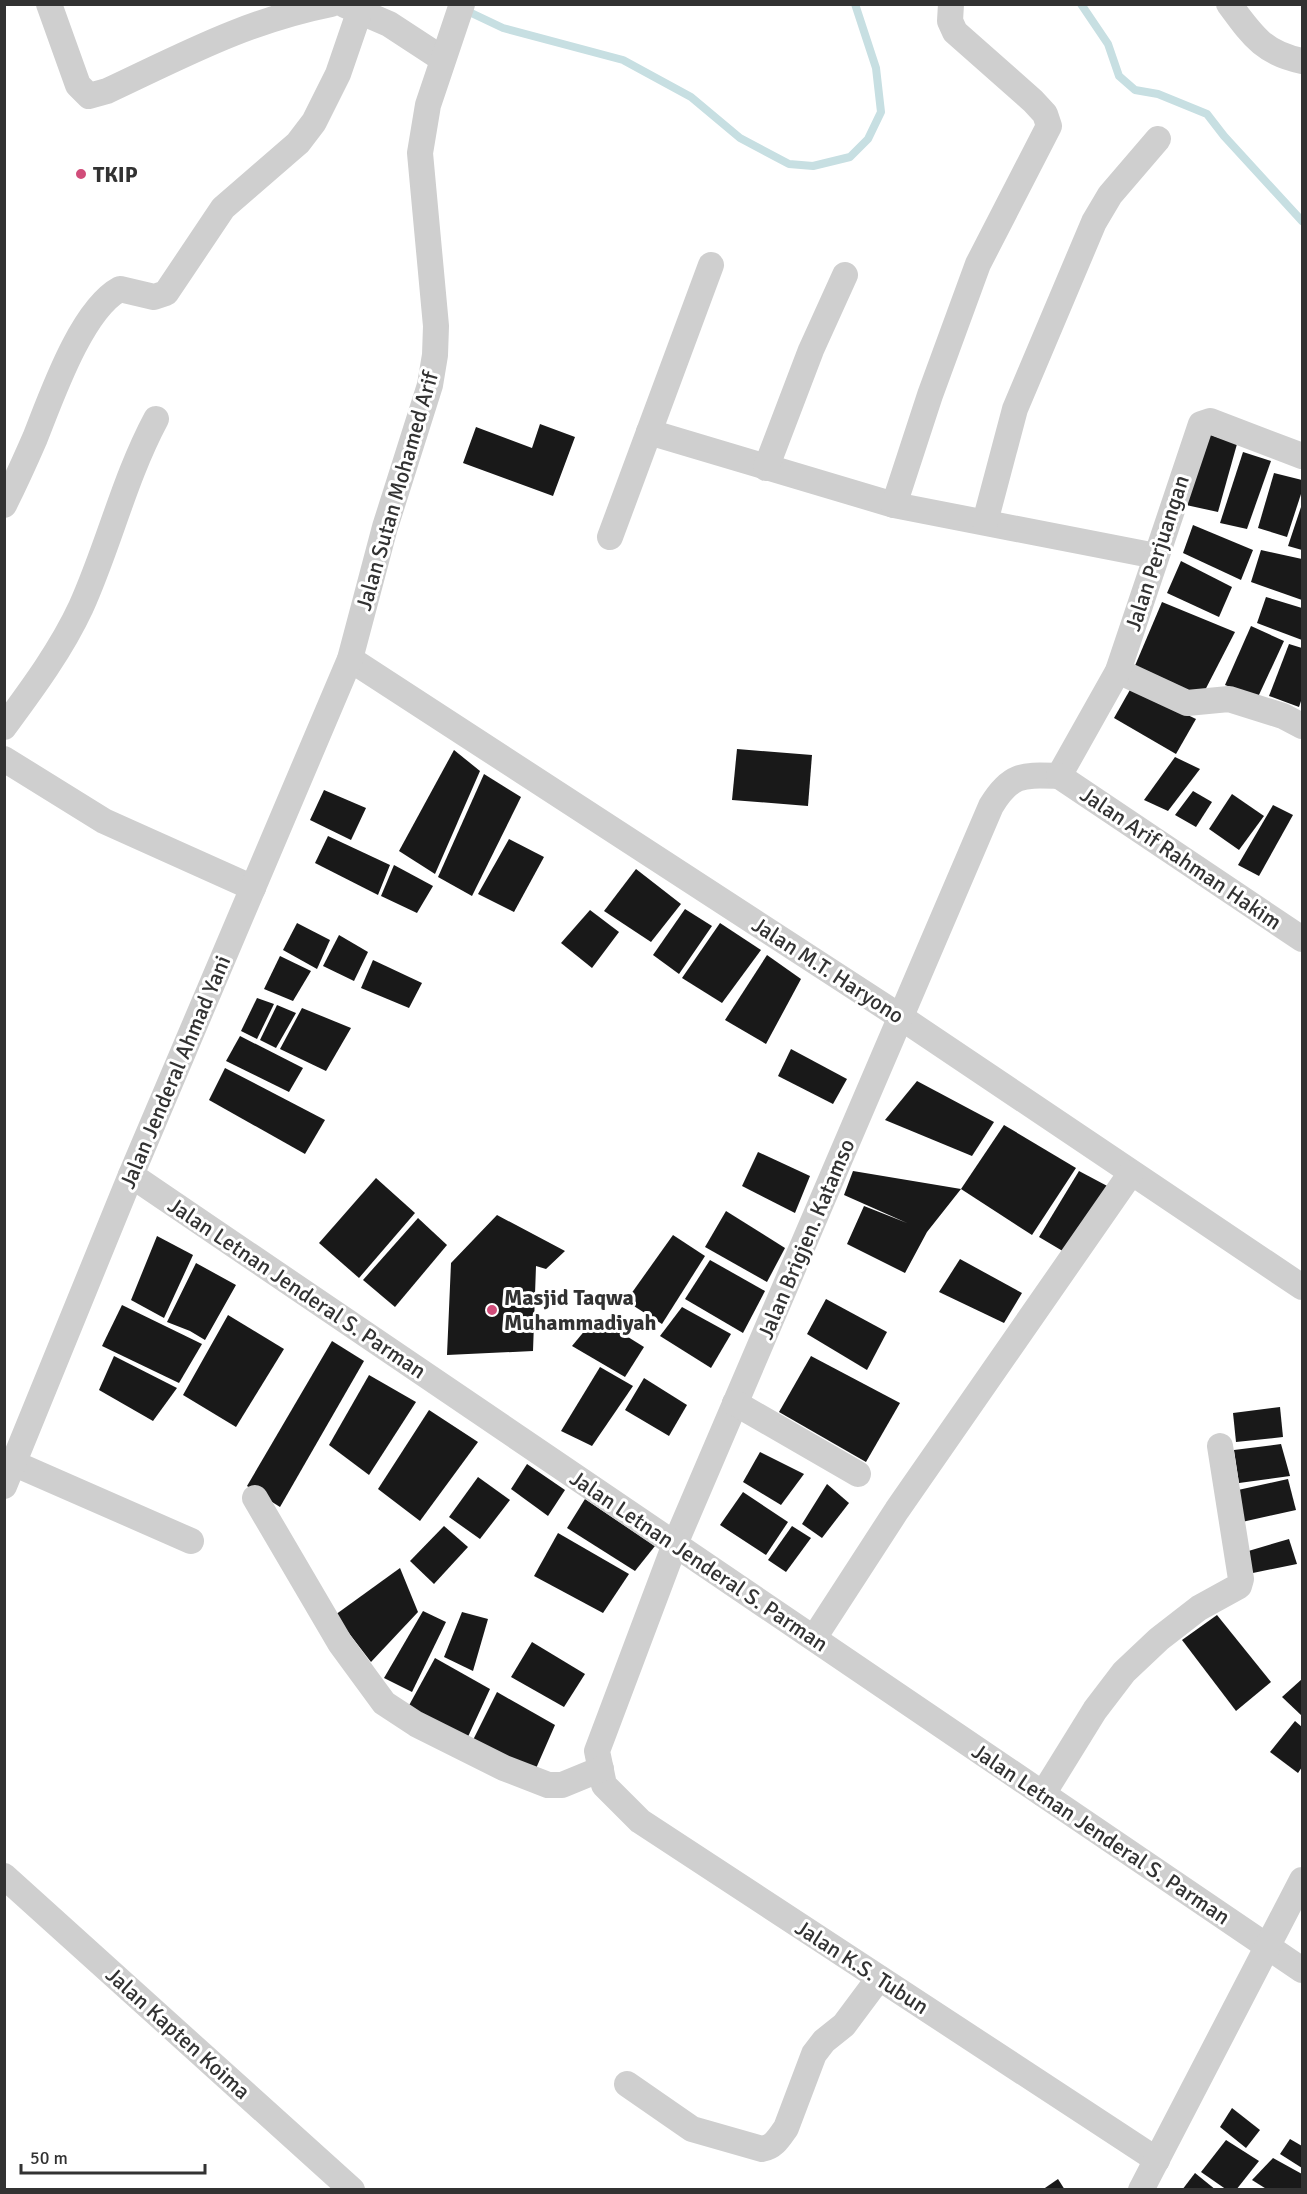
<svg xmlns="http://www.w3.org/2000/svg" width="1307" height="2194" viewBox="0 0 1307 2194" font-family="Signika,sans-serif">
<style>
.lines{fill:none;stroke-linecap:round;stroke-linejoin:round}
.stream{stroke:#c7dfe2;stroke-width:8}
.building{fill:#191919}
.minor{stroke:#cfcfcf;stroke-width:26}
.poi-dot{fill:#d14d7a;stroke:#fff;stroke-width:2}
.labels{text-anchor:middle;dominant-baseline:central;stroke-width:6;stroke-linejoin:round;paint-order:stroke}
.poi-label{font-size:22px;font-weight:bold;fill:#323232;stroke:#fff;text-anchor:start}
.street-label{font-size:22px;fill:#323232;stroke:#fff}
</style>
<rect width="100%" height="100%" fill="#fff"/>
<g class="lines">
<g class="stream">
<path d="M1081,4L1108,44L1119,76L1135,90L1158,94L1207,114L1224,136L1302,221"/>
<path d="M465,10L503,28L623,60L691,97L740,138L789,164L813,166L850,157L868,139L881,112L876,68L855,4"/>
</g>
</g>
<g class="building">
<path d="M540,424L575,437L553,496L463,463L476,427L532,448Z"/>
<path d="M1208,434L1237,444L1218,512L1186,505Z"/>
<path d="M1243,452L1271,461L1247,529L1220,523Z"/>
<path d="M1274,473L1302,480V491L1287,537L1258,528Z"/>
<path d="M1302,504V550L1288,546Z"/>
<path d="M1193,525L1253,550L1241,580L1183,553Z"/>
<path d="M1261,550L1302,559V600L1251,582Z"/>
<path d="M1181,561L1232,587L1219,617L1167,593Z"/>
<path d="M1266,597L1302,608V640L1257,623Z"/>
<path d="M1162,602L1235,632L1201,698L1134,668Z"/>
<path d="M1251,626L1284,641L1258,697L1225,685Z"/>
<path d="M1289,644L1302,648V698L1299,707L1269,696Z"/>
<path d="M1131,688L1196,719L1176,754L1114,718Z"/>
<path d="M737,749L812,755L808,806L732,800Z"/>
<path d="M454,750L480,771L435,874L399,851Z"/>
<path d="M1175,757L1200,769L1168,811L1144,800Z"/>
<path d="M484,774L521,797L472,896L438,877Z"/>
<path d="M324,790L366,808L351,840L310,820Z"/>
<path d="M1193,791L1212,802L1196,827L1175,815Z"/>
<path d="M1232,794L1264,816L1239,850L1209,829Z"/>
<path d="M1273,805L1293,815L1259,876L1238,865Z"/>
<path d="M328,836L390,865L378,895L315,863Z"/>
<path d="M509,839L544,857L514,912L478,894Z"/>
<path d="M394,865L433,886L417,913L381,896Z"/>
<path d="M636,869L681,904L651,942L604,911Z"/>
<path d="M685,909L712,926L679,974L653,955Z"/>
<path d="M590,910L619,932L592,968L561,943Z"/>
<path d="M297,923L330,940L317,969L283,950Z"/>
<path d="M720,923L761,950L722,1003L682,978Z"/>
<path d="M339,935L368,952L354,981L323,966Z"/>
<path d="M767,955L801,979L766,1044L725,1020Z"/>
<path d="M280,956L311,971L293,1001L264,989Z"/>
<path d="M373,960L422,983L409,1008L361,988Z"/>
<path d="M257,998L274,1004L257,1039L241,1031Z"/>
<path d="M277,1005L296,1013L276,1048L260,1040Z"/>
<path d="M302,1008L351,1028L326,1071L280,1049Z"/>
<path d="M240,1036L303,1068L289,1092L226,1061Z"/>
<path d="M791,1049L847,1079L833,1104L778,1076Z"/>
<path d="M225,1068L325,1120L305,1154L209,1100Z"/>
<path d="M917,1081L994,1122L972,1156L885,1120Z"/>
<path d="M1004,1125L1076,1168L1032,1235L961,1189Z"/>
<path d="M758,1152L810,1176L795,1213L742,1186Z"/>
<path d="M853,1171L961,1189L927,1232L905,1273L847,1244L864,1206L907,1223L844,1195Z"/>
<path d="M1079,1171L1111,1188L1066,1253L1039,1237Z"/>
<path d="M376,1178L415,1213L359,1278L319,1243Z"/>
<path d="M726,1211L785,1248L767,1282L705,1247Z"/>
<path d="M497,1215L565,1251L546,1269L536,1266L533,1351L447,1355L451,1263Z"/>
<path d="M418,1218L447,1245L395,1307L363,1280Z"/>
<path d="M673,1235L705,1256L662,1324L626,1301Z"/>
<path d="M157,1236L193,1255L164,1318L131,1300Z"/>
<path d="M960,1259L1022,1293L1004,1323L939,1292Z"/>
<path d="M710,1260L765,1291L743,1333L685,1299Z"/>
<path d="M196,1263L236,1285L205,1340L190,1331L167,1322Z"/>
<path d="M826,1299L887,1332L867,1370L807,1334Z"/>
<path d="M122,1305L202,1344L179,1383L102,1346Z"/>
<path d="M682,1307L731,1334L711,1368L660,1336Z"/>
<path d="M228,1315L284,1349L236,1427L183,1395Z"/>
<path d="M596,1317L644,1347L625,1377L572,1346Z"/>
<path d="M332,1341L364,1361L280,1507L247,1486Z"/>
<path d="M114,1356L177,1388L153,1421L99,1390Z"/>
<path d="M811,1356L900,1403L866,1462L779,1412Z"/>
<path d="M600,1367L633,1386L592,1446L561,1431Z"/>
<path d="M369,1375L416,1402L369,1475L329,1445Z"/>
<path d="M644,1378L687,1405L669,1436L625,1410Z"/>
<path d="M1280,1407L1283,1437L1236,1442L1233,1413Z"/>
<path d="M429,1410L478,1442L420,1521L378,1489Z"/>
<path d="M1281,1444L1290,1476L1239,1483L1234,1450Z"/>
<path d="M760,1452L804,1474L781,1505L743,1482Z"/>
<path d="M527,1464L565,1490L548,1516L511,1489Z"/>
<path d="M478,1477L510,1500L480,1539L449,1517Z"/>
<path d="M1288,1479L1296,1510L1242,1522L1238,1490Z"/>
<path d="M827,1484L849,1503L822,1538L802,1524Z"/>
<path d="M743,1492L788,1522L766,1555L720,1525Z"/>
<path d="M585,1499L655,1546L635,1571L567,1528Z"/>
<path d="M444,1526L468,1547L434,1584L410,1561Z"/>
<path d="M792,1526L811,1538L786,1572L768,1560Z"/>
<path d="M558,1533L629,1574L603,1613L534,1576Z"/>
<path d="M1289,1539L1297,1564L1248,1574L1245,1552Z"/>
<path d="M400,1568L418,1612L371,1662L335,1615Z"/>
<path d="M423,1611L446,1622L412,1692L384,1678Z"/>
<path d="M462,1612L488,1619L473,1671L444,1657Z"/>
<path d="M1217,1615L1271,1682L1236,1711L1182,1640Z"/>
<path d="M532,1642L585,1674L564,1707L511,1677Z"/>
<path d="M435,1658L490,1689L466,1741L407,1709Z"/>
<path d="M1302,1679V1716L1282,1697Z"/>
<path d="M497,1692L555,1725L534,1773L472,1742Z"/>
<path d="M1295,1721L1302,1727V1767L1298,1773L1270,1752Z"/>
<path d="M1232,2108L1260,2130L1246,2148L1220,2127Z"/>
<path d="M1290,2139L1302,2146V2168L1280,2154Z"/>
<path d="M1226,2140L1259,2161L1236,2190H1227L1201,2172Z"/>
<path d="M1273,2158L1302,2174V2190H1268L1252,2180Z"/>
<path d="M1195,2173L1216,2190H1182Z"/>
<path d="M1058,2179L1065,2190H1042Z"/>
</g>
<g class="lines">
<g class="minor">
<path d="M49,4L78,85L89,96L107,91C184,55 246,21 331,4"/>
<path d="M1229,4C1252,35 1263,53 1302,61"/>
<path d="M345,5L389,24L441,58"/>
<path d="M649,432L894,505L1156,556"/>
<path d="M766,468L811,350L845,275"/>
<path d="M4,505C15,483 25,461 35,438C51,398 81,310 120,289L154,297L166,293L223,208L298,143L314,122L338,74L360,10"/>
<path d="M894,505L930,395L978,264L1049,126L1045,114L1033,101L955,32L950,21L951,4"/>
<path d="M985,522L1015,409L1094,222L1110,195L1158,139"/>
<path d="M610,537L711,265"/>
<path d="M350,659L902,1018L1302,1287"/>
<path d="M1118,671L1187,703L1229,699L1283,716L1302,726"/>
<path d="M4,727C32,689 61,650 81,607C109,545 124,479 156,419"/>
<path d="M4,759L104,821L253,888"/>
<path d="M1059,776C1023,775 1011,773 991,806L675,1544L597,1751L604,1785L640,1821L1157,2160"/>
<path d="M1059,776L1118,671L1201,424L1210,421L1302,456"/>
<path d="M1059,776L1302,939"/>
<path d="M131,1175L1302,1970"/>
<path d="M735,1403L858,1474"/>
<path d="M13,1463L191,1541"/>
<path d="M4,1486L131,1175L350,659L385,527L430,385L435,355L436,326L420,153L428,105L462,4"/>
<path d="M255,1498L340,1643L384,1703L416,1724L504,1768L548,1785H562L601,1769"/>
<path d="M814,1638L897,1510L1131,1173"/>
<path d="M1043,1794L1095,1710L1124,1672L1159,1639L1199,1608L1239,1586L1241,1579L1220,1446"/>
<path d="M4,1876L352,2190"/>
<path d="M627,2084L692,2129L762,2149C774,2147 779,2138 786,2128L814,2054L824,2041L844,2025L879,1978"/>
<path d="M1141,2190L1302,1880"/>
</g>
</g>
<g class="poi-dot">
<circle cx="81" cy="174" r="6"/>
<circle cx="492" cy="1310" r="6"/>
</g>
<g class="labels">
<g class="poi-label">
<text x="93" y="174">TKIP</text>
<text x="504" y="1297">Masjid Taqwa<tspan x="504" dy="25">Muhammadiyah</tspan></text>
</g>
<g class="street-label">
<text transform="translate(397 491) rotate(-74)">Jalan Sutan Mohamed Arif</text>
<text transform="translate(1157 553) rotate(-72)">Jalan Perjuangan</text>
<text transform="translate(1181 858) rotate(34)">Jalan Arif Rahman Hakim</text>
<text transform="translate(828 970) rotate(33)">Jalan M.T. Haryono</text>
<text transform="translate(175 1072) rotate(-67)">Jalan Jenderal Ahmad Yani</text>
<text transform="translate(806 1239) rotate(-67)">Jalan Brigjen. Katamso</text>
<text transform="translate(297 1288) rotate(34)">Jalan Letnan Jenderal S. Parman</text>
<text transform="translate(699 1561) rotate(34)">Jalan Letnan Jenderal S. Parman</text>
<text transform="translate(1101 1834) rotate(34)">Jalan Letnan Jenderal S. Parman</text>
<text transform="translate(862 1967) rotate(33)">Jalan K.S. Tubun</text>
<text transform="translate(178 2033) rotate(42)">Jalan Kapten Koima</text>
</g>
</g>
<rect width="1307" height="2194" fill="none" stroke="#323232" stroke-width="12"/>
<path d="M21 2164v9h184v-9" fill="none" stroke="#323232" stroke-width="3"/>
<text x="30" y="2164" font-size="18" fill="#323232" stroke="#ffffff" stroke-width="4.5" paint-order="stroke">50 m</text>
</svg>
